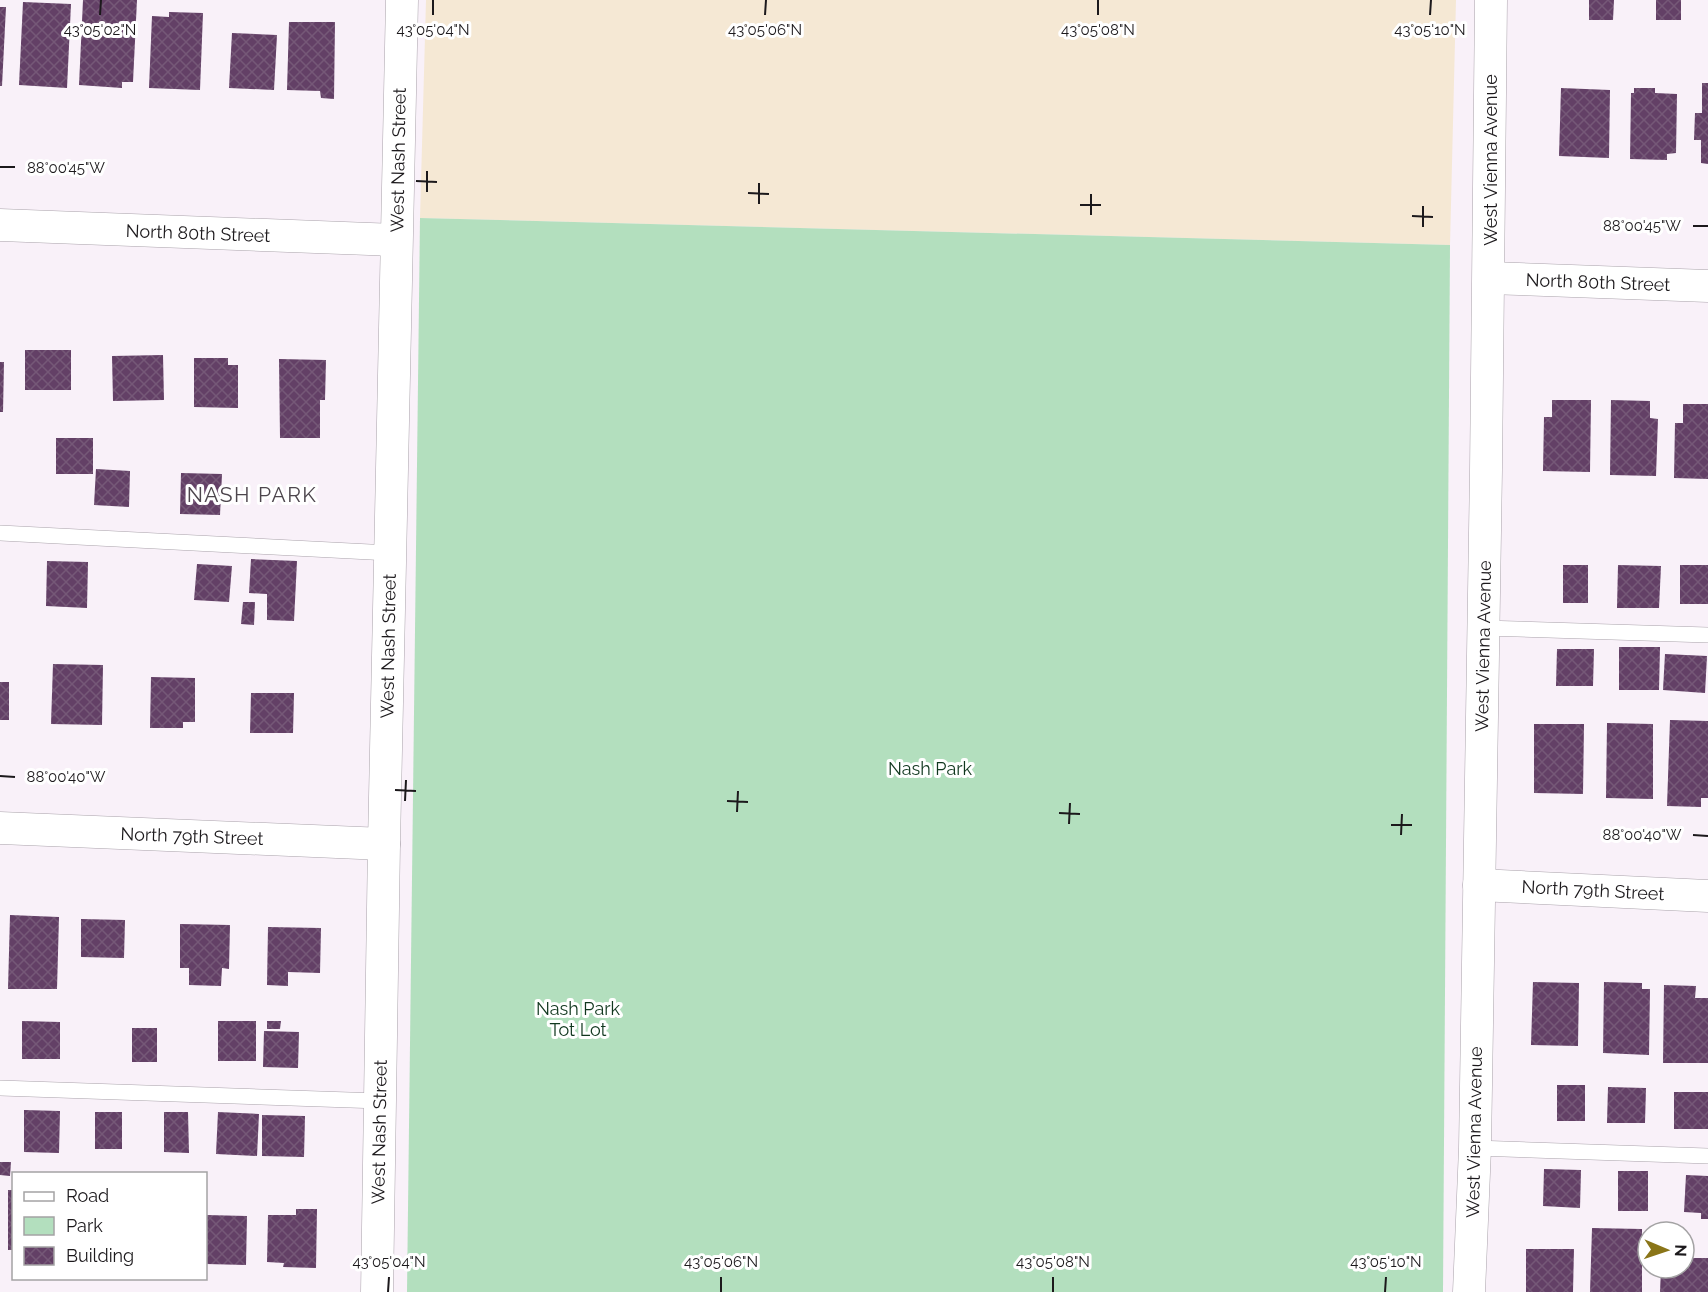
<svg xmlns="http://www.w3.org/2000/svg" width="1708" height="1292" viewBox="0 0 1708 1292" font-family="Raleway,sans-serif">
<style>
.education{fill:#f5e8d4}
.park{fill:#b3dfbe}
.building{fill:url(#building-cross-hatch)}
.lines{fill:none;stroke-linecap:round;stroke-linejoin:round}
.lane-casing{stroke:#aaa3ab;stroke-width:16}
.street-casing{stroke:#aaa3ab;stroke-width:33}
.lane{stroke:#fff;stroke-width:15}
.street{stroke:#fff;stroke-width:32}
.ticks{fill:none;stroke:#1c191c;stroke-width:2}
.labels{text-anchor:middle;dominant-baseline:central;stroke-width:6;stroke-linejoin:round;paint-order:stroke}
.street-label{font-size:18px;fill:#1c191c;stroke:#fff}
.park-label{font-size:18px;fill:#10371e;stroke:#fff}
.quarter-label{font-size:21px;letter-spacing:1.5px;fill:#4d464d;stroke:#fff}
.ticks-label{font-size:15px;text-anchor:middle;fill:#1c191c;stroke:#fff;stroke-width:6;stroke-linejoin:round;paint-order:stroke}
</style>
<defs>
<pattern id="building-cross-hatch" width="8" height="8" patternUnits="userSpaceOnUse" patternTransform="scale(1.5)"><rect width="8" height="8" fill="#634066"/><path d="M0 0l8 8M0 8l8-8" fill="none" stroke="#755877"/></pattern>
</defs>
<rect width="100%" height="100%" fill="#f9f1f9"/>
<path class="education" d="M426,0H1456L1450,245L420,218Z"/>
<path class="park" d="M420,218L1450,245L1443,1292H407Z"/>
<g class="building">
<path d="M83,0H137L133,82H122V88L79,85Z"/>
<path d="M1589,0H1614L1613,20H1589Z"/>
<rect x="1656" y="0" width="25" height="20"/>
<path d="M23,2L71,4L67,88L19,85Z"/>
<path d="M0,7H6L2,86H0Z"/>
<path d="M169,12L203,13L200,90L149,88L152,16L169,17Z"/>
<path d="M289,22H335L334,99L321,98L320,91L287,90Z"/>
<path d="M232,33L277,35L274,90L229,88Z"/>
<path d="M1702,83H1708V164L1701,163V140H1694L1695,113H1702Z"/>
<path d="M1561,88L1610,90L1609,158L1559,156Z"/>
<path d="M1634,88H1655V93L1677,94L1676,153L1667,154V160L1630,159L1631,93H1634Z"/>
<rect x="25" y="350" width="46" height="40"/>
<path d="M163,355L164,400L113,401L112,356Z"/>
<path d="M194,358H228V365H238V408L194,407Z"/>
<path d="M279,359L326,360L325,400H320V438H280Z"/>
<path d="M0,362H4L3,412H0Z"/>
<path d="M1552,400H1591L1590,472L1543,471L1544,417H1552Z"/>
<path d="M1611,400L1650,401V418L1658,419L1656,476L1610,475Z"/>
<path d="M1683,404H1708V479L1674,478L1675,423H1683Z"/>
<rect x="56" y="438" width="37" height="36"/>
<path d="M96,469L130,471L129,507L94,505Z"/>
<path d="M181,473L222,474L220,515L180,514Z"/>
<path d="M251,559L297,561L294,621L267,620V594L249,593Z"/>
<path d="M47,561L88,562L87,608L46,606Z"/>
<path d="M197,564L232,566L229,602L194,600Z"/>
<rect x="1563" y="565" width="25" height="38"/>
<path d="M1618,565L1661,566L1659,608H1617Z"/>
<rect x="1680" y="565" width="28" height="39"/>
<path d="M243,602H255L254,625L241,624Z"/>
<path d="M1619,647H1660L1659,690H1619Z"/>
<path d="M1557,649H1594L1593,686H1556Z"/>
<path d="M1665,654L1707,656L1705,693L1663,690Z"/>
<path d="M53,664L103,665L102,725L51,724Z"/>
<path d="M151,677L195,678V722H183V728H150Z"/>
<rect x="0" y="682" width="9" height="38"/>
<path d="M251,693H294L293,733H250Z"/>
<path d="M1670,720L1708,721V798H1701V807L1667,806Z"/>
<path d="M1607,723L1653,724V799L1606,798Z"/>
<path d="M1534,724H1584L1583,794L1534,793Z"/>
<path d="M10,915L59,917L57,989H8Z"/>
<path d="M81,919L125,920L124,958L81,957Z"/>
<path d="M180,924L230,925L229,969L222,968L221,986L189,985V968H180Z"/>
<path d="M268,927L321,928L320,973L288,972V986L267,985Z"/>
<path d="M1533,982L1579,983L1578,1046L1531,1045Z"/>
<path d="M1604,982L1642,983V989H1650L1649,1055L1603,1053Z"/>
<path d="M1664,985L1696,986L1695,998H1708V1063H1663Z"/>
<path d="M22,1021L60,1022V1059H22Z"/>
<rect x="218" y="1021" width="38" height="40"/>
<path d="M267,1021H281L280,1029H267Z"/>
<rect x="132" y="1028" width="25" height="34"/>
<path d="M264,1031L299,1032L298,1068L263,1067Z"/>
<rect x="1557" y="1085" width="28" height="36"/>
<path d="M1608,1087L1646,1088L1645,1123H1607Z"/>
<rect x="1674" y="1092" width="34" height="37"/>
<path d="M24,1110L60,1111L59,1153L24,1152Z"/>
<rect x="95" y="1112" width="27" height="37"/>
<path d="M164,1112H188L189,1153L164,1152Z"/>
<path d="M218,1112L259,1114L257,1156L216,1154Z"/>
<path d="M262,1115L305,1116L304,1157L262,1156Z"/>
<path d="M0,1162H11L10,1176L0,1175Z"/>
<path d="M1544,1169L1581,1170L1580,1208L1543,1206Z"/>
<rect x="1618" y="1171" width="30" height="40"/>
<path d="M1686,1175L1708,1176V1219H1701V1213L1684,1212Z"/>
<rect x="8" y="1190" width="6" height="60"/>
<path d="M296,1209H317L316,1268L283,1267L284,1263L267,1262L268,1215H296Z"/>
<path d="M206,1215L247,1216L246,1265L206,1264Z"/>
<path d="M1592,1228L1642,1229V1292H1590Z"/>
<path d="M1526,1249H1574L1573,1292H1526Z"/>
<path d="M1684,1258H1708V1292H1660L1661,1268H1684Z"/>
</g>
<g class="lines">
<defs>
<g id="lane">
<path d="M0,533L390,553"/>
<path d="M1483,628L1708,635"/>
<path d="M0,1088L380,1101"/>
<path d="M1475,1148L1708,1156"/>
</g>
<g id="street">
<path d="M0,225L396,240"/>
<path d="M1489,278L1708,286"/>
<path d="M0,828L384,844"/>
<path d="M1479,885L1708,896"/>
<path d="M377,1292L384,844L402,0"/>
<path d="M1469,1292L1475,1148L1486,470L1491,0"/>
</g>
</defs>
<use href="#lane" class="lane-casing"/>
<use href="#street" class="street-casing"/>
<use href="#lane" class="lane"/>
<use href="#street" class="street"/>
</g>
<path class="ticks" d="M100,15L101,0M433,15V0M765,15L766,0M1098,15V0M1430,15L1431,0M0,167H15M416,181L437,182M427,192V171M748,193L769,194M759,204V183M1080,205H1101M1091,215V194M1412,216L1433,217M1693,226H1708M1423,227V206M0,776L15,777M395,790L416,791M405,801L406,780M727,801L748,802M737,812L738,791M1059,813L1080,814M1069,824L1070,803M1391,825H1412M1401,835L1402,814M1693,835L1708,836M388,1292L389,1277M721,1292V1277M1053,1292V1277M1385,1292L1386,1277"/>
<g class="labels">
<g class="street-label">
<text transform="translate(398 160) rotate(-89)">West Nash Street</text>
<text transform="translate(1490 160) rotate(-90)">West Vienna Avenue</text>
<text transform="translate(198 233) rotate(2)">North 80th Street</text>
<text transform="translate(1598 282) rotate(2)">North 80th Street</text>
<text transform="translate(388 646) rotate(-89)">West Nash Street</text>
<text transform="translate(1483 646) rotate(-89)">West Vienna Avenue</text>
<text transform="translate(192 836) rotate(2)">North 79th Street</text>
<text transform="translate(1593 890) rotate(3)">North 79th Street</text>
<text transform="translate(379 1132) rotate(-89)">West Nash Street</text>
<text transform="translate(1474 1132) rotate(-89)">West Vienna Avenue</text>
</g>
<g class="park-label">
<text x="930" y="768">Nash Park</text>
<text x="578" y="1008">Nash Park<tspan x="578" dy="21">Tot Lot</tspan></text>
</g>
<g class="quarter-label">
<text x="252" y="494">NASH PARK</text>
</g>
</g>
<g class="ticks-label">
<text x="100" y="35">43°05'02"N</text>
<text x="433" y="35">43°05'04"N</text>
<text x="765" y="35">43°05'06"N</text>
<text x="1098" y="35">43°05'08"N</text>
<text x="1430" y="35">43°05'10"N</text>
<text x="66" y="173">88°00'45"W</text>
<text x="1642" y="231">88°00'45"W</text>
<text x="66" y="782">88°00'40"W</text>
<text x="1642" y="840">88°00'40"W</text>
<text x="721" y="1267">43°05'06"N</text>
<text x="389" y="1267">43°05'04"N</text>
<text x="1053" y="1267">43°05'08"N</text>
<text x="1386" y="1267">43°05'10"N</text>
</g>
<rect x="12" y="1172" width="195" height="108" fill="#ffffff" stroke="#a4a3a4" stroke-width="1.5"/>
<rect x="24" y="1192" width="30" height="9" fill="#ffffff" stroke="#a4a3a4" stroke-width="1.5"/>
<text x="66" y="1202" font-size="18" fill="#1c191c">Road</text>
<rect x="24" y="1217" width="30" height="18" fill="#b3dfbe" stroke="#a4a3a4" stroke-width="1.5"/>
<text x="66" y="1232" font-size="18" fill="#1c191c">Park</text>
<rect x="24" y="1247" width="30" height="18" fill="url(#building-cross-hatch)" stroke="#a4a3a4" stroke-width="1.5"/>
<text x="66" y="1262" font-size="18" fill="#1c191c">Building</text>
<g transform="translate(1666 1250) rotate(92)"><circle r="28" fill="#ffffff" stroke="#a4a3a4" stroke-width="1.5"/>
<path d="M0-4.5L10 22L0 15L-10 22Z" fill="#8a7518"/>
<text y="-9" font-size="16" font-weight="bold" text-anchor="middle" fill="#1c191c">N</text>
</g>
</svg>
